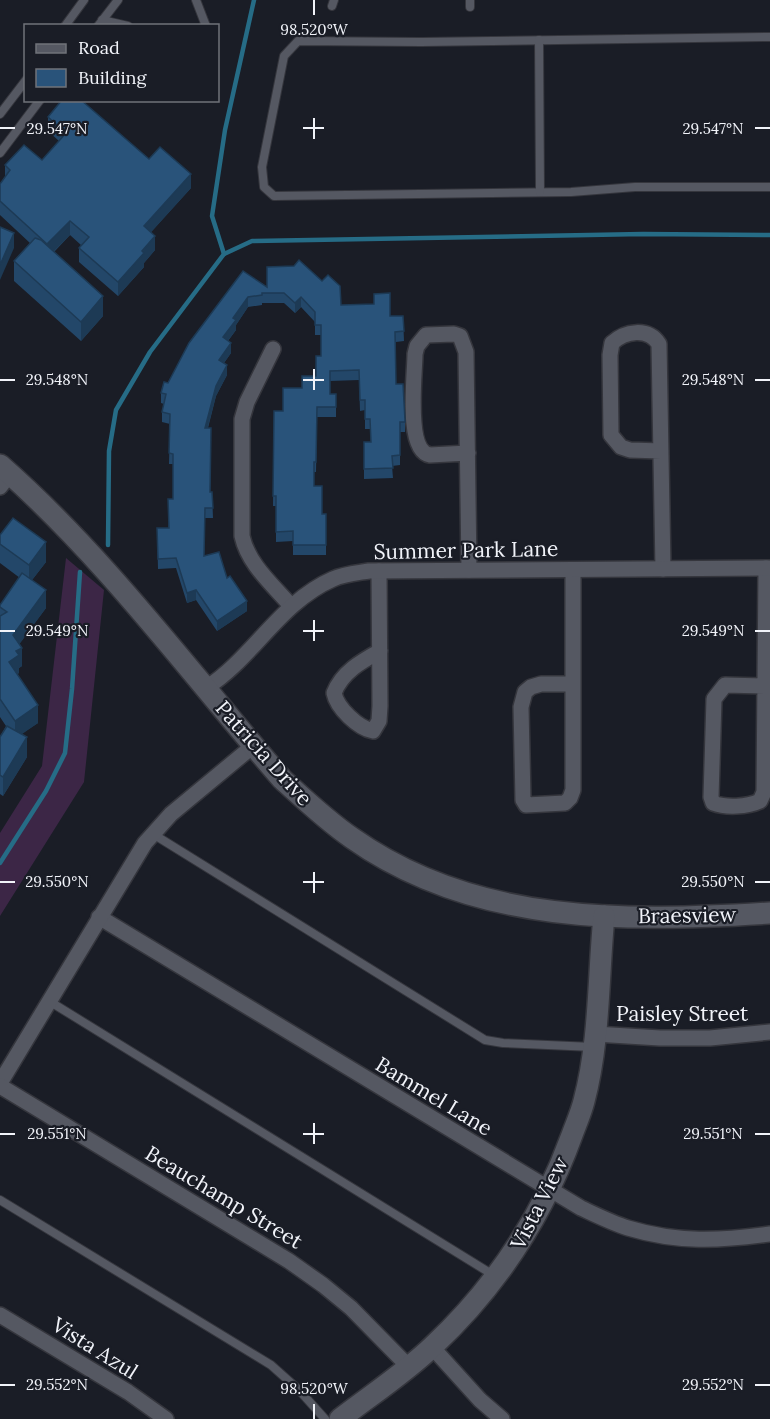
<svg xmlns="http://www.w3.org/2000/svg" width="770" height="1419" viewBox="0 0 770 1419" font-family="Lora,serif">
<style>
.grass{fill:#3c2646}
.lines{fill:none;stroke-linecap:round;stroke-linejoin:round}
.stream{stroke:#266c86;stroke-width:4.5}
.lane-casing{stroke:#35363d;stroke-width:10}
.street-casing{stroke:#35363d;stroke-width:18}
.secondary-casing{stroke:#35363d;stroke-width:24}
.lane{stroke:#555862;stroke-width:8}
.street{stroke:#555862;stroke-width:15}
.secondary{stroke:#555862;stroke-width:21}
.wall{fill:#234769}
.shaded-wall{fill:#1d3a55}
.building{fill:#29537a;stroke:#1d3a55;stroke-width:1.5}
.ticks{fill:none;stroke:#f1f3f9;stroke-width:2}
.labels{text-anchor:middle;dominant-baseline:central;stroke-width:4.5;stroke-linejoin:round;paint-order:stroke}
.street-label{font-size:21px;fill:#f1f3f9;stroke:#1a1d26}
.ticks-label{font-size:15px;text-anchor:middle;fill:#f1f3f9;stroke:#1a1d26;stroke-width:4.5;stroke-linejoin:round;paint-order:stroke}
</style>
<rect width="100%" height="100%" fill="#1a1d26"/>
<path class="grass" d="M66,558L104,590L84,782L0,916V833L42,766Z"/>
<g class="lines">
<g class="stream">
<path d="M224,254L212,216L225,130L254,0"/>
<path d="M108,545L109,451L116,410L150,352L224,254L252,241L643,234L770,235"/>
<path d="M0,863L46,791L65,753L72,689L80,572"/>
</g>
<defs>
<g id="lane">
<path d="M196,0L206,26"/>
<path d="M332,6L334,0"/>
<path d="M470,7V0"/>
<path d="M102,20L128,26"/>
<path d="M65,26L84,0"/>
<path d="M98,26L118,0"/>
<path d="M770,37L421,42L298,41L284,56L262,167L264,187L274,196L571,192L635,187H770"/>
<path d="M539,40L540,192"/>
<path d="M0,114L26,80"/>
<path d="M0,153L40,100"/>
<path d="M153,834L485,1040L503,1043L593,1047"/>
<path d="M49,1001L495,1276"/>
<path d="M0,1200L271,1365L299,1390L325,1419"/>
</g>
<g id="street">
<path d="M273,349L247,402L242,419V536C248,564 273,585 291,606"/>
<path d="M661,451L630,450L621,447L611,435L610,355L612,343C625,331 648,327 659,344L663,569"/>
<path d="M468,453L430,455C405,451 415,374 415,354L417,346L426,335L454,334L460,336L466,352L469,570"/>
<path d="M0,487L10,474"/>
<path d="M573,570V790L570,798L565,803L526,805L523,800L521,707L525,692L531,687L541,684H573"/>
<path d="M379,571L380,706L379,721L373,731C358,728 337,708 334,693C342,672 362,661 380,651"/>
<path d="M765,686L725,685L714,699L711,797L713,803C726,808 747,807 760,801L764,792L766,568"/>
<path d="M206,688C253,658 280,602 333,579C344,574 357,573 369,571L770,568"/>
<path d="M99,917L581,1208C596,1215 612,1223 628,1228C678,1243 719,1241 770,1234"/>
<path d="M595,1034L660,1038H710L770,1032"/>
<path d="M0,1083L145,843L171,814L253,746"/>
<path d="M0,1086L289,1261L323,1285L351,1308L409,1367"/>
<path d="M0,1315L128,1392L166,1419"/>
<path d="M432,1347L480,1400L502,1419"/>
</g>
<g id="secondary">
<path d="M0,465C106,558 190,673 282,779C305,800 327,821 352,838C475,925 627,922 770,913"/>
<path d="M340,1419C371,1395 405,1373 433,1346C497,1286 542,1218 572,1135C576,1124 581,1113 584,1101C600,1041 598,977 604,916"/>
</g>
</defs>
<use href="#lane" class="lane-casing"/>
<use href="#street" class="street-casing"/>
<use href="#secondary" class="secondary-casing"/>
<use href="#lane" class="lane"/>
<use href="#street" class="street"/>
<use href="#secondary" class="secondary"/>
</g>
<g class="wall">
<path d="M48,117L149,159L191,188L151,232L155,250L144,263V267L118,296L79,262V248L81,245L70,235L54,252L103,316L81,341L14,281V261L30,243L0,215V184L5,178V165L42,160L59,141L48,131Z"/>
<path d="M243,271L267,287L341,305L390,316H403L404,341L396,342V384L405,420V432H400V465L392,466L393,478L364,479V442H371L370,429H365V410L360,411L359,380L330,381V394H336V417H317L316,472H314V486L322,514H326V555H293V541L276,542V506H273L274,411H283L302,388L316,376L321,356V335H315V322L301,307L295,313L284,303H262V305L248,307L236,325V330L228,341L231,353L224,363L227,375L216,396L208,428L210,492H212L213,518H205L204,556L227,578L247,611L217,631L196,600L187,603L176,568L158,569L157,528H168L173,499V464H169L170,424L162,422V412L164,404L161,403V393Z"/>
<path d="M0,535L46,562L32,580L46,608L19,644L22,666L19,668V673L17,674L38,723L21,734L27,757L3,796L0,794V737L6,726L0,717V605L20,578L0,563Z"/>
</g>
<g class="shaded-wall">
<path d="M191,174V188L144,240V226Z"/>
<path d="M70,221V235L47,258V244Z"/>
<path d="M14,233V248L0,280V265Z"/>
<path d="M155,236V250L144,263V267L118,296V282Z"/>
<path d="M103,296V316L81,341V322Z"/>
<path d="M248,297V307L236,325V330L223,347V337L233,318Z"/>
<path d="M301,297V307L295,313V303Z"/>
<path d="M231,343V353L219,370V360Z"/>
<path d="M227,365V375L216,396L205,438V428L216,386Z"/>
<path d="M46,542V562L29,584V565Z"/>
<path d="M46,590V608L13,653V635Z"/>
<path d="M196,590V600L187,603V593Z"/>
<path d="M247,601V611L217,631V621Z"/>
<path d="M22,648V666L19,668V673L9,680V662L16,651Z"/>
<path d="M38,705V723L15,739V721Z"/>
<path d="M27,737V757L3,796V777Z"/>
</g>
<g class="building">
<path d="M62,100H81L149,159L160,147L191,174L144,226L155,236L142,251L144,253L118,282L79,248L89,237L70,221L47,244L0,201V184L10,170L5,165L24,145L42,160L66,133L48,117Z"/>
<path d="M0,227L14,233L0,265Z"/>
<path d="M35,238L41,240L103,296L81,322L14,261Z"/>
<path d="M299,260L322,281L328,275L340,286L341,305L374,304V294L390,293V316H403L404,331L395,332L396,384H403L405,420V422H400V455L392,456L393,468L364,469V442H371L370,419H365V400H360L359,370L330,371V394H336V407H317L316,462H314V486H322V514H326V545H293V531L276,532V496H273L274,411H283V388H302V376H316V356H321V325H315V312L301,297L295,303L284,293H262V295L248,297L233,318L236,320L223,337L231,343L219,360L227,365L216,386L205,428H211L210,492H212L213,508H205L204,556L219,552L227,578L230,576L247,601L217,621L196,590L187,593L176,558L158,559L157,528H169L168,499H173V454L169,453L170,414L162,412L166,394L161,393L164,382L168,383L189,343L243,271L267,287V267L294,266Z"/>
<path d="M13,518L46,542L29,565L0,544V535Z"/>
<path d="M22,573L46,590L13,635L22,648L16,651L19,655L9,662L38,705L15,721L0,699V616L7,612L0,607V605Z"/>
<path d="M7,726L27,737L3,777L0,775V737Z"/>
</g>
<path class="ticks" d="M314,0V15M314,118V139M0,128H15M303,128H324M755,128H770M314,369V390M0,380H15M303,380H324M755,380H770M314,620V641M0,631H15M303,631H324M755,631H770M314,872V893M0,882H15M303,882H324M755,882H770M314,1123V1144M0,1134H15M303,1134H324M755,1134H770M0,1385H15M755,1385H770M314,1404V1419"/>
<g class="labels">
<g class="street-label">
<text transform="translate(466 550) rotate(-1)">Summer Park Lane</text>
<text transform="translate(264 753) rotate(48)">Patricia Drive</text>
<text transform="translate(687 915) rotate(-1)">Braesview</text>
<text x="682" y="1013">Paisley Street</text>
<text transform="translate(434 1096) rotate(31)">Bammel Lane</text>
<text transform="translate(224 1197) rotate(31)">Beauchamp Street</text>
<text transform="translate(539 1203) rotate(-63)">Vista View</text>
<text transform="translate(95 1348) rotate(32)">Vista Azul</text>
</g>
</g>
<g class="ticks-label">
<text x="314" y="35">98.520°W</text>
<text x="713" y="134">29.547°N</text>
<text x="57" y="134">29.547°N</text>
<text x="713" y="385">29.548°N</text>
<text x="57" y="385">29.548°N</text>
<text x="713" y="636">29.549°N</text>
<text x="57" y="636">29.549°N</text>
<text x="713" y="887">29.550°N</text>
<text x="57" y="887">29.550°N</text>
<text x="713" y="1139">29.551°N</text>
<text x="57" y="1139">29.551°N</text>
<text x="713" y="1390">29.552°N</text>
<text x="57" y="1390">29.552°N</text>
<text x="314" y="1394">98.520°W</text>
</g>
<rect x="24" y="24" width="195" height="78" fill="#1a1d26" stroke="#70737a" stroke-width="1.5"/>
<rect x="36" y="44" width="30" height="9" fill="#555862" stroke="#70737a" stroke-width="1.5"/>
<text x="78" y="54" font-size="18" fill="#f1f3f9">Road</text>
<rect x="36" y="69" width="30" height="18" fill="#29537a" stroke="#70737a" stroke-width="1.5"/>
<text x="78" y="84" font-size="18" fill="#f1f3f9">Building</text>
</svg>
